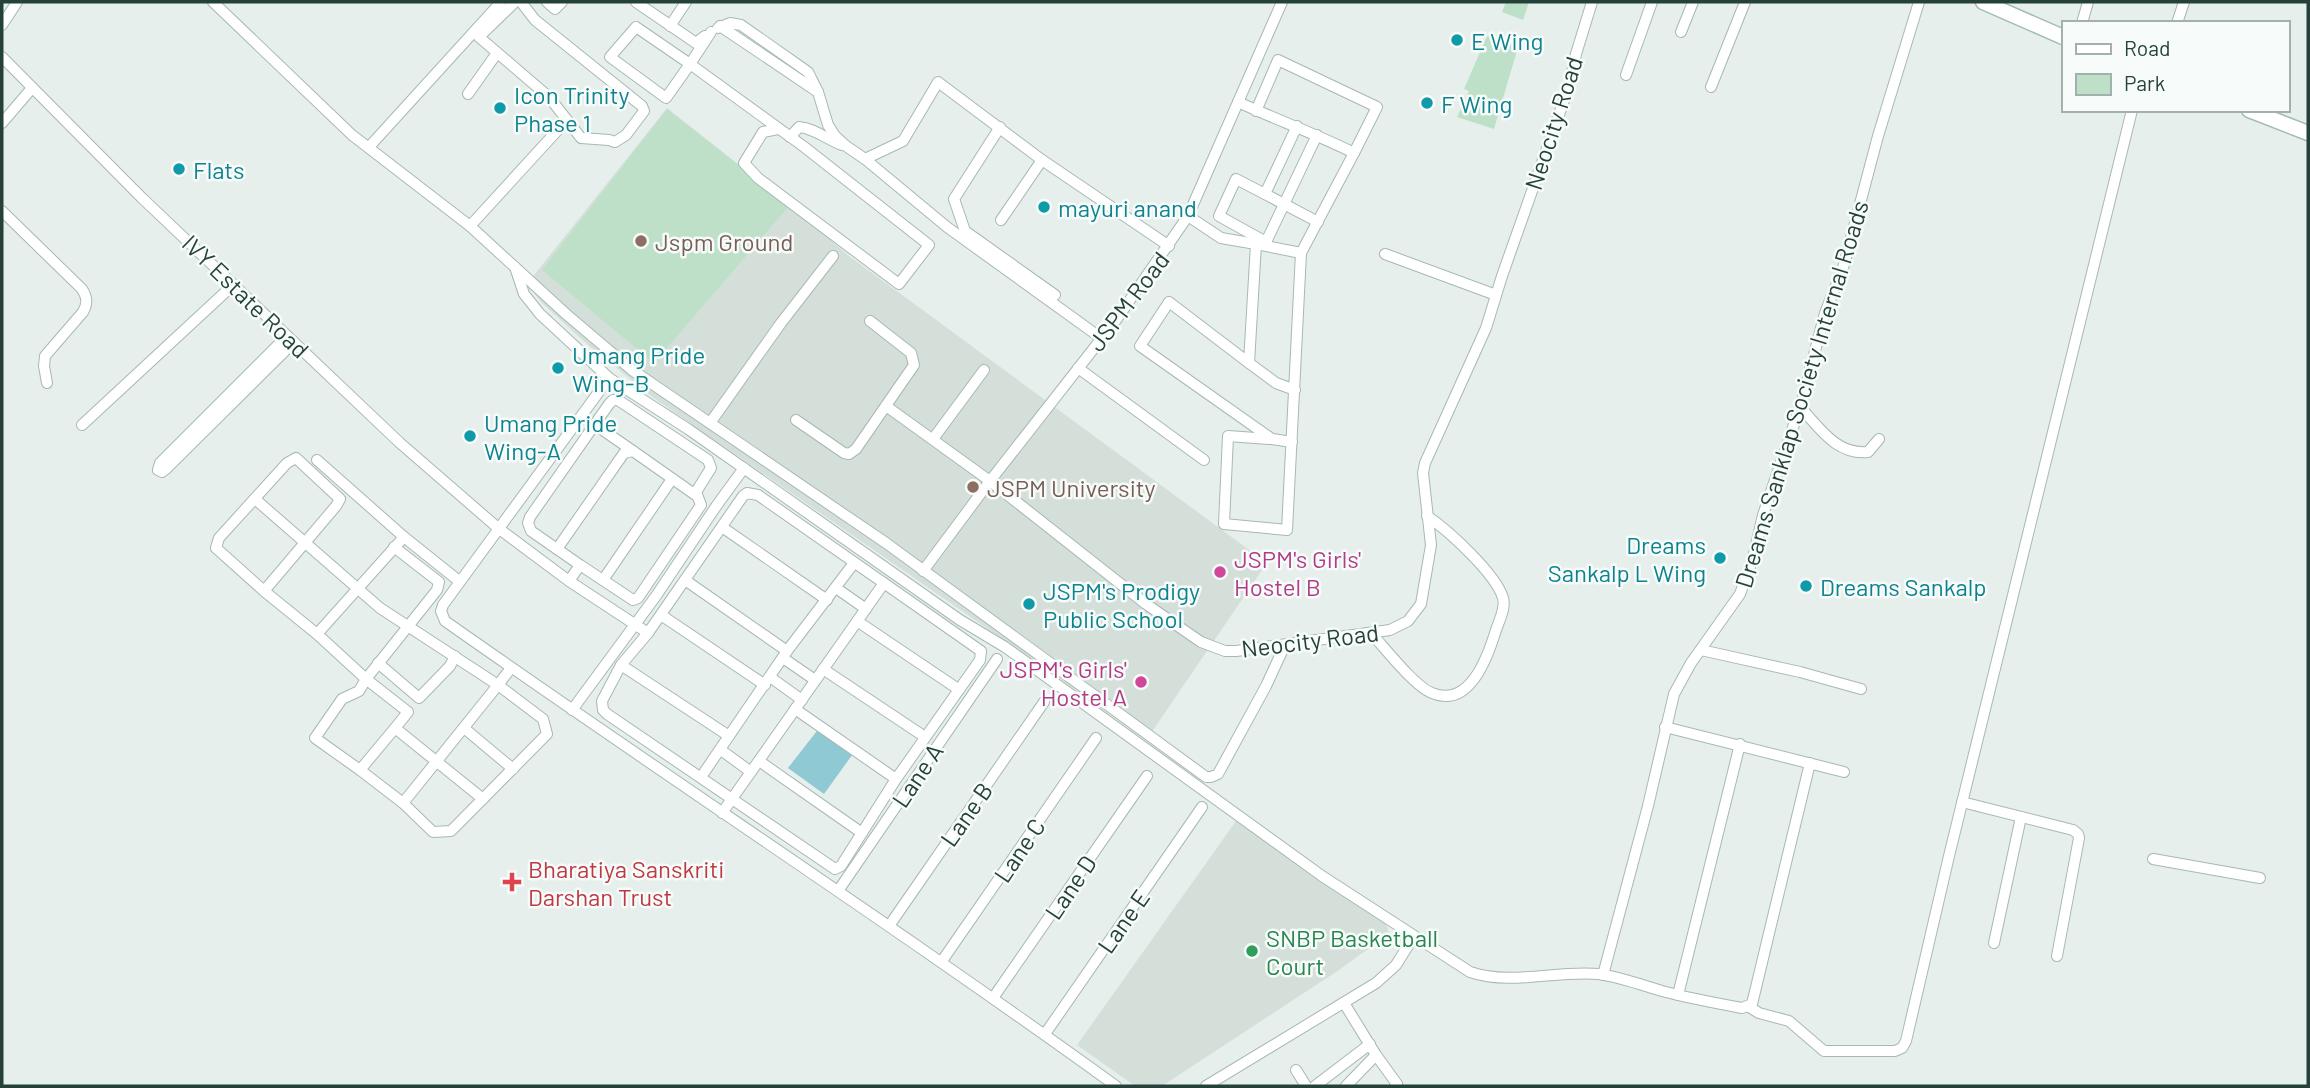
<svg xmlns="http://www.w3.org/2000/svg" width="2310" height="1088" viewBox="0 0 2310 1088" font-family="Barlow,sans-serif">
<style>
.built{fill:#d4dfda}
.green{fill:#bfe0c8}
.water{fill:#8ec9d4}
.lines{fill:none;stroke-linecap:round;stroke-linejoin:round}
.street-casing{stroke:#a8b8b2;stroke-width:12}
.secondary-casing{stroke:#a4bbb3;stroke-width:17}
.street{stroke:#fff;stroke-width:10}
.secondary{stroke:#fff;stroke-width:14}
.culture-dot{fill:#0f9aa8;stroke:#f7fbf9;stroke-width:2.5}
.education-dot{fill:#8d6e63;stroke:#f7fbf9;stroke-width:2.5}
.hotel-dot{fill:#d1479c;stroke:#f7fbf9;stroke-width:2.5}
.health-dot{fill:#e0444e;stroke:#f7fbf9;stroke-width:2.5}
.leisure-dot{fill:#2e9e5b;stroke:#f7fbf9;stroke-width:2.5}
.labels{text-anchor:middle;dominant-baseline:central;stroke-width:5;stroke-linejoin:round;paint-order:stroke}
.culture-label{font-size:24px;fill:#0d838f;stroke:#f7fbf9;text-anchor:start}
.street-label{font-size:24px;fill:#24423a;stroke:#f7fbf9}
.education-label{font-size:24px;fill:#785e54;stroke:#f7fbf9;text-anchor:start}
.hotel-label{font-size:24px;fill:#b23c85;stroke:#f7fbf9;text-anchor:start}
.health-label{font-size:24px;fill:#be3a42;stroke:#f7fbf9;text-anchor:start}
.leisure-label{font-size:24px;fill:#27864d;stroke:#f7fbf9;text-anchor:start}
</style>
<rect width="100%" height="100%" fill="#e6efeb"/>
<g class="built">
<path d="M667,108L790,205L849,256L1267,563L1147,739L651,396L587,344L542,303L527,284Z"/>
<path d="M1236,821L1386,923L1389,934L1336,972L1162,1086H1135L1077,1045Z"/>
</g>
<g class="green">
<path d="M1506,2H1529L1523,20L1502,12Z"/>
<path d="M1487,36L1518,47L1494,129L1457,117L1469,91L1464,89Z"/>
<path d="M667,109L790,205L654,363L542,270Z"/>
</g>
<path class="water" d="M820,727L855,751L824,794L788,768Z"/>
<g class="lines">
<defs>
<g id="street">
<path d="M213,2L352,135L470,226L566,314L632,370L886,543L1206,777H1211L1218,774L1266,686L1285,645"/>
<path d="M515,2L479,37L549,97L567,120"/>
<path d="M547,2L555,9L562,2"/>
<path d="M636,2L696,43L705,36"/>
<path d="M2082,23L2088,2"/>
<path d="M2177,23L2184,2"/>
<path d="M2,25L17,2"/>
<path d="M670,26L686,2"/>
<path d="M720,26L818,92L828,125L835,136L846,146L865,159L947,227L1101,338"/>
<path d="M718,28L730,23L741,25L808,72L818,92"/>
<path d="M711,32L690,64L636,27L610,57L666,98L690,64L803,146L929,245L899,284L758,178L744,163L763,132L778,129"/>
<path d="M1681,32L1693,2"/>
<path d="M2,57L142,198L400,443L498,528L569,581L648,633"/>
<path d="M1626,75L1652,2"/>
<path d="M1711,87L1745,2"/>
<path d="M468,94L497,53"/>
<path d="M1238,102C1277,120 1316,134 1354,153L1377,107L1278,60L1256,111"/>
<path d="M2,123L32,88"/>
<path d="M1297,126L1265,194L1318,222"/>
<path d="M1000,127L954,199L965,231L1055,295"/>
<path d="M790,137L799,127C814,128 828,140 842,145"/>
<path d="M369,147L501,2"/>
<path d="M865,159L903,141L938,82L1042,160L1169,246"/>
<path d="M1265,194L1236,179L1219,216L1266,242L1317,135"/>
<path d="M2,211L82,289C87,297 88,303 83,312L45,356L44,366L47,383"/>
<path d="M1188,216L1221,238L1256,244L1249,363L1169,302L1140,346L1272,439L1292,442"/>
<path d="M1001,220L1042,160"/>
<path d="M470,226L567,120L581,138L609,140L615,142L626,135L644,111L642,106L535,20L521,2"/>
<path d="M1256,244L1301,253L1287,530L1224,524L1228,436L1269,439"/>
<path d="M1301,253L1354,153"/>
<path d="M1385,254L1496,295"/>
<path d="M515,267L524,294L540,314L609,378L688,429L960,620L1005,647L1322,876L1470,972C1512,986 1555,970 1599,974C1620,977 1642,985 1662,991C1688,998 1715,1003 1742,1008L1752,1004L1810,763"/>
<path d="M287,336L160,463L158,470L162,472L167,468L294,342"/>
<path d="M1249,363L1276,383L1295,390"/>
<path d="M1078,368L1204,460"/>
<path d="M609,378L443,605L441,611L445,621C668,778 896,927 1116,1086"/>
<path d="M886,406L990,481L1146,604L1201,642L1225,651H1236L1390,630L1408,621L1421,604L1431,545L1423,473L1425,463L1486,328L1502,276L1569,86L1576,54L1592,2"/>
<path d="M1800,407C1820,428 1836,455 1868,452L1879,439"/>
<path d="M796,420L844,453L849,454L856,449L914,365L911,353L870,321"/>
<path d="M710,423L781,323L833,256"/>
<path d="M594,424L633,451"/>
<path d="M82,425L233,285"/>
<path d="M933,439L984,370"/>
<path d="M317,460L404,537L459,581"/>
<path d="M747,493L758,495L981,651L980,660L896,779L841,866L835,869L607,714L603,710L602,701L621,665L648,633L743,496Z"/>
<path d="M255,499L380,608L498,685L543,719L547,734L451,831L433,832L403,803L498,685L511,668"/>
<path d="M722,527L827,600"/>
<path d="M557,549L624,453L633,451L697,496"/>
<path d="M923,571L990,481L1116,320L1188,216L1282,2"/>
<path d="M603,580L672,479"/>
<path d="M685,580L787,651L854,563"/>
<path d="M569,581L580,565L531,531L528,523L530,517L609,404L613,400H618L708,460L711,468L696,492L701,505L638,598L633,600L580,565"/>
<path d="M836,588L866,609"/>
<path d="M264,591L216,548L219,538L287,463L296,458L340,499L336,506L264,591L317,634L366,679L437,590L439,582L394,547"/>
<path d="M661,615L765,685"/>
<path d="M857,621L958,689"/>
<path d="M1371,633C1384,647 1415,687 1432,693C1470,709 1488,656 1496,630C1499,621 1506,608 1503,598C1496,574 1448,530 1427,516"/>
<path d="M317,634L404,537"/>
<path d="M1701,650L1800,672L1861,689"/>
<path d="M783,658L815,680"/>
<path d="M378,663L419,698L450,666L455,656"/>
<path d="M621,665L729,736"/>
<path d="M823,669L925,737"/>
<path d="M770,677L802,700"/>
<path d="M795,709L896,779"/>
<path d="M572,710L656,596L717,505L744,468"/>
<path d="M1665,727L1844,772"/>
<path d="M395,728L408,712L366,679L359,691L342,699L315,738L360,770L395,728L483,799"/>
<path d="M464,728L513,769"/>
<path d="M721,750L751,772"/>
<path d="M759,761L862,833"/>
<path d="M360,770L403,803"/>
<path d="M701,777L787,651"/>
<path d="M1962,802L2073,830L2078,834L2079,838L2057,956"/>
<path d="M722,813L884,583"/>
<path d="M2153,859L2260,878"/>
<path d="M838,891L997,659"/>
<path d="M889,926L1044,702"/>
<path d="M1994,943L2021,817"/>
<path d="M942,961L1096,738"/>
<path d="M1603,975L1648,806L1674,694L1691,663L1740,594L1753,558L1763,515L1801,404L1825,313L1843,268L1878,136L1919,2"/>
<path d="M1678,995L1740,744"/>
<path d="M993,998L1147,776"/>
<path d="M1344,1003L1376,1055L1397,1084L1395,1086"/>
<path d="M1749,1007L1759,1013L1789,1021L1824,1051H1895L1902,1048L1906,1041L1949,856L2132,110"/>
<path d="M1045,1034L1202,807"/>
<path d="M1296,1070L1306,1086"/>
<path d="M1206,1086L1376,983L1396,965L1414,936"/>
<path d="M1315,1086L1370,1044"/>
<path d="M1346,1086L1376,1055"/>
</g>
<g id="secondary">
<path d="M1983,2L2063,37"/>
<path d="M2249,110L2308,133"/>
</g>
</defs>
<use href="#street" class="street-casing"/>
<use href="#secondary" class="secondary-casing"/>
<use href="#street" class="street"/>
<use href="#secondary" class="secondary"/>
</g>
<g class="culture-dot">
<circle cx="1457" cy="40" r="7"/>
<circle cx="1427" cy="103" r="7"/>
<circle cx="500" cy="108" r="7"/>
<circle cx="179" cy="169" r="7"/>
<circle cx="1044" cy="207" r="7"/>
<circle cx="558" cy="368" r="7"/>
<circle cx="470" cy="436" r="7"/>
<circle cx="1720" cy="558" r="7"/>
<circle cx="1806" cy="586" r="7"/>
<circle cx="1029" cy="604" r="7"/>
</g>
<g class="education-dot">
<circle cx="641" cy="241" r="7"/>
<circle cx="973" cy="487" r="7"/>
</g>
<g class="hotel-dot">
<circle cx="1220" cy="572" r="7"/>
<circle cx="1141" cy="682" r="7"/>
</g>
<path class="health-dot" d="M508.5 871.5h7v7h7v7h-7v7h-7v-7h-7v-7h7z"/>
<circle class="leisure-dot" cx="1252" cy="951" r="7"/>
<g class="labels">
<g class="culture-label">
<text x="1471" y="40">E Wing</text>
<text x="514" y="94">Icon Trinity<tspan x="514" dy="28">Phase 1</tspan></text>
<text x="1441" y="103">F Wing</text>
<text x="193" y="169">Flats</text>
<text x="1058" y="207">mayuri anand</text>
<text x="572" y="354">Umang Pride<tspan x="572" dy="28">Wing-B</tspan></text>
<text x="484" y="422">Umang Pride<tspan x="484" dy="28">Wing-A</tspan></text>
<text x="1706" y="544" text-anchor="end">Dreams<tspan x="1706" dy="28">Sankalp L Wing</tspan></text>
<text x="1820" y="586">Dreams Sankalp</text>
<text x="1043" y="590">JSPM's Prodigy<tspan x="1043" dy="28">Public School</tspan></text>
</g>
<g class="street-label">
<text transform="translate(1553 123) rotate(-72)">Neocity Road</text>
<text transform="translate(246 296) rotate(44)">IVY Estate Road</text>
<text transform="translate(1128 301) rotate(-53)">JSPM Road</text>
<text transform="translate(1801 394) rotate(-73)">Dreams Sanklap Society Internal Roads</text>
<text transform="translate(1310 640) rotate(-7)">Neocity Road</text>
<text transform="translate(917 775) rotate(-56)">Lane A</text>
<text transform="translate(966 814) rotate(-55)">Lane B</text>
<text transform="translate(1019 850) rotate(-56)">Lane C</text>
<text transform="translate(1070 887) rotate(-56)">Lane D</text>
<text transform="translate(1123 921) rotate(-55)">Lane E</text>
</g>
<g class="education-label">
<text x="655" y="241">Jspm Ground</text>
<text x="987" y="487">JSPM University</text>
</g>
<g class="hotel-label">
<text x="1234" y="558">JSPM's Girls'<tspan x="1234" dy="28">Hostel B</tspan></text>
<text x="1127" y="668" text-anchor="end">JSPM's Girls'<tspan x="1127" dy="28">Hostel A</tspan></text>
</g>
<g class="health-label">
<text x="528" y="868">Bharatiya Sanskriti<tspan x="528" dy="28">Darshan Trust</tspan></text>
</g>
<g class="leisure-label">
<text x="1266" y="937">SNBP Basketball<tspan x="1266" dy="28">Court</tspan></text>
</g>
</g>
<rect width="2310" height="1088" fill="none" stroke="#24423a" stroke-width="7"/>
<rect x="2062" y="21" width="228" height="91" fill="#f7fbf9" stroke="#a3b1ad" stroke-width="2"/>
<rect x="2076" y="44" width="35" height="10" fill="#ffffff" stroke="#a3b1ad" stroke-width="2"/>
<text x="2124" y="56" font-size="21" fill="#24423a">Road</text>
<rect x="2076" y="74" width="35" height="21" fill="#bfe0c8" stroke="#a3b1ad" stroke-width="2"/>
<text x="2124" y="91" font-size="21" fill="#24423a">Park</text>
</svg>
